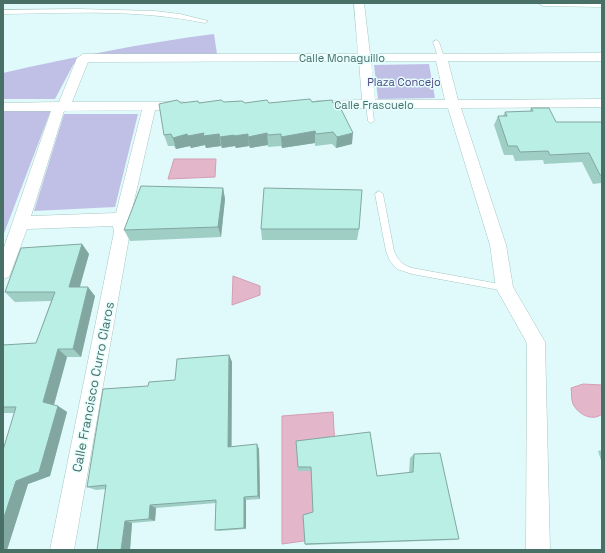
<svg xmlns="http://www.w3.org/2000/svg" width="605" height="553" viewBox="0 0 605 553" font-family="'Space Grotesk',sans-serif">
<style>
.green{fill:#c0c0e7}
.water{fill:#e3b6ca;stroke:#d49db4}
.lines{fill:none;stroke-linecap:round;stroke-linejoin:round}
.lane-casing{stroke:#a6c8c3;stroke-width:1}
.street-casing{stroke:#a6c8c3;stroke-width:1}
.lane{fill:#fff;fill-rule:evenodd}
.street{fill:#fff;fill-rule:evenodd}
.wall{fill:#9fcec5}
.shaded-wall{fill:#82a7a0}
.building{fill:#b9efe5;stroke:#82a7a0}
.labels{text-anchor:middle;dominant-baseline:central;stroke-width:3;stroke-linejoin:round;paint-order:stroke}
.far-street-label{font-size:11px;fill:#497067;stroke:#e6fdfe}
.far-park-label{font-size:11px;fill:#4e4781;stroke:#e6fdfe}
.street-label{font-size:13px;fill:#497067;stroke:#e6fdfe}
</style>
<rect width="100%" height="100%" fill="#e0fafb"/>
<g class="green">
<path d="M214,34L217,54L80,58L73,65L55,99H3V73C73,57 143,43 214,34Z"/>
<path d="M429,64L435,98L378,99L374,65Z"/>
<path d="M3,110H51L3,236Z"/>
<path d="M64,114H138L115,207L34,211Z"/>
</g>
<g class="water">
<path d="M174,159H216L215,177L168,179Z"/>
<path d="M233,276L260,286V295L232,305Z"/>
<path d="M583,384L602,385V414C592,422 578,414 573,404C571,399 572,393 571,388Z"/>
<path d="M333,412L340,536L282,544V416Z"/>
</g>
<g class="lines">
<defs>
<g id="lane">
<path d="M79,9L155,11L180,14L208,21L205,23C138,9 71,13 3,14V10Z"/>
<path d="M436,40L439,42L444,57L443,58L438,57L433,42Z"/>
<path d="M369,103L372,105L374,121L371,123L368,121L366,105Z"/>
<path d="M379,191L383,194L394,251C398,260 402,265 412,268L505,285L508,286L509,288L508,290L505,291L412,274L397,269L390,261L386,251L375,194Z"/>
</g>
<g id="street">
<path d="M354,3H364L370,54L602,53V61H448L458,100L602,99V107L461,108L506,245L513,287L545,342L550,550H526L527,343L496,288L490,245L448,108H312L310,105L312,102L317,101L362,100L359,61L88,62L72,102H183L188,103L190,106L188,109L155,110L129,223L130,232L74,550H50L114,232L113,226L27,229L11,272L9,277L3,279V250L51,111H3V103L59,102L77,58L83,54H358ZM371,61H436L445,100H375ZM142,110L116,213L31,216L64,111Z"/>
<path d="M538,3H602V7L543,6Z"/>
</g>
</defs>
<use href="#lane" class="lane-casing"/>
<use href="#street" class="street-casing"/>
<use href="#lane" class="lane"/>
<use href="#street" class="street"/>
</g>
<g class="wall">
<path d="M224,102L245,103H269L312,102L352,144L336,148L332,144L315,146V143L282,148L281,146L268,147V145L250,148L249,146L236,148L235,146L222,148L221,146L206,148L205,145L191,148L190,146L176,149L174,146H168L164,135L181,103H199Z"/>
<path d="M531,108L556,122H602V185L601,183L593,184L582,162L544,164L543,160L515,161L513,155H504L494,125L498,116H503L505,112L530,111Z"/>
<path d="M223,188L225,199L221,237L130,241L124,230Z"/>
<path d="M261,229H359L357,240H262Z"/>
<path d="M82,244L89,254L80,287L95,296L81,357H67L54,405L58,406L67,412L50,476L28,484L7,550H3L15,413H3V345L36,343L51,301L15,302L5,292Z"/>
<path d="M229,355L232,362V446L259,449L260,499L246,500V529L219,531L215,530L216,503L156,508L155,521L132,523L130,550L106,489L96,490L87,487L148,386L175,380Z"/>
<path d="M296,441L377,476L409,473L410,458L414,454L459,539L452,540L305,545L303,515L313,512L311,471H298Z"/>
<path d="M602,450V463L598,451Z"/>
</g>
<g class="shaded-wall">
<path d="M315,131V143L282,148L281,137Z"/>
<path d="M204,133L219,134L221,146L206,148L205,145L191,148L190,146L176,149L173,138L187,134Z"/>
<path d="M267,133L268,145L250,148L248,137Z"/>
<path d="M353,133L352,144L336,148L337,137Z"/>
<path d="M248,134L249,146L236,148L235,146L222,148L220,137L234,135Z"/>
<path d="M223,188L225,199L221,237L218,227Z"/>
<path d="M82,244L89,254L77,296L69,287Z"/>
<path d="M88,287L95,296L81,357L73,349Z"/>
<path d="M58,349L67,357L53,408L43,402Z"/>
<path d="M229,355L232,362L231,451L228,447Z"/>
<path d="M58,406L67,412L50,476L28,484L7,550H3V520L16,481Z"/>
<path d="M257,444L259,449L260,499L258,496Z"/>
<path d="M244,497L246,500V529L244,528Z"/>
<path d="M150,505L156,508L155,521L149,519Z"/>
<path d="M125,521L132,523L130,550H121Z"/>
</g>
<g class="building">
<path d="M310,99L312,102L332,100L333,103H338L353,133L337,137L333,132L316,134L315,131L281,137V134L268,135L267,133L248,137V134L234,136V135L220,137L219,134L203,136L204,133L188,136L187,134L173,138L171,134L164,135L159,104L177,100L181,103L198,101L199,103L221,100L224,102L242,101L245,103L267,100L269,103Z"/>
<path d="M531,108H549L556,122H602V175H600L589,153L550,155L548,151L520,152L517,146H508L498,116H507L505,112L533,111Z"/>
<path d="M141,186L223,188L218,227L124,230Z"/>
<path d="M264,188L362,190L359,229H261Z"/>
<path d="M82,244L69,287H88L73,349H58L43,402L58,406L39,472L16,481L3,520V450L16,407H3V345L36,343L55,292H5L21,248Z"/>
<path d="M229,355L228,447L257,444L258,496L244,497V528L215,530L216,500L150,505L149,519L125,521L121,550H97L106,485L87,487L103,389L148,386L149,382L175,380L177,359Z"/>
<path d="M370,432L377,476L413,472L414,454L440,453L459,539L305,544L303,515L313,512L311,467H298L296,441Z"/>
</g>
<g class="labels">
<g class="far-street-label">
<text x="342" y="58">Calle Monaguillo</text>
<text x="374" y="105">Calle Frascuelo</text>
</g>
<g class="far-park-label">
<text x="404" y="82">Plaza Concejo</text>
</g>
<g class="street-label">
<text transform="translate(93 387) rotate(-79)">Calle Francisco Curro Claros</text>
</g>
</g>
<rect width="605" height="553" fill="none" stroke="#497067" stroke-width="8"/>
</svg>
